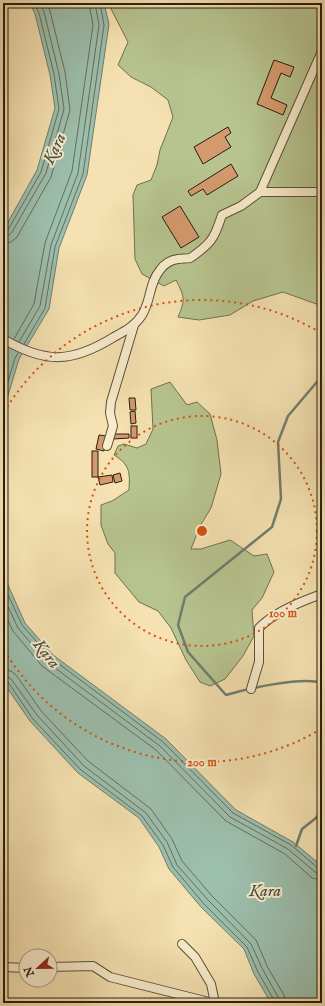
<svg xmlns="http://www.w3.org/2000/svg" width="325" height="1006" viewBox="0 0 325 1006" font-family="'IM FELL English',serif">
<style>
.green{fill:#b7c48f;stroke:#6f7151}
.water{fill:#9cbeac;stroke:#6d7e6f}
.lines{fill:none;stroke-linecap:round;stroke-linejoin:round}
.shore{stroke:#626e60;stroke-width:1}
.stream{stroke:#6d7e6f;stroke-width:2.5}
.building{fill:#d49a6e;stroke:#271e13}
.minor-casing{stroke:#5a4f3a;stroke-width:10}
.minor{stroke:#f8eccc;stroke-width:8}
.ring{fill:none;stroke:#d5530d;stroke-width:2;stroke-dasharray:2 4}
.labels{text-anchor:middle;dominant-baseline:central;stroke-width:4;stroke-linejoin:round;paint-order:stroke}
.water-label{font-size:17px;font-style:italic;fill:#4a4e41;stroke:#f8eccc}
.centre{fill:#d5530d;stroke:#f8eccc;stroke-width:2}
.ring-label{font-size:12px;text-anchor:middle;font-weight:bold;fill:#d5530d;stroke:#f8eccc;stroke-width:4;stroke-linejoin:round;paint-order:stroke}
</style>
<rect width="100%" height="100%" fill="#f5e1b1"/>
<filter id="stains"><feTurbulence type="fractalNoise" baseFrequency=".005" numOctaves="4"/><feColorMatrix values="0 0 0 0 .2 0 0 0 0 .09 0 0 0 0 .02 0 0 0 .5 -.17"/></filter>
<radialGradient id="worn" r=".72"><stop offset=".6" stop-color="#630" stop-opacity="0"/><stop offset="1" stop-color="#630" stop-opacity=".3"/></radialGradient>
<g class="green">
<path d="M108,3H322V306L283,292L253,301L230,315L199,320L178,317C186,299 184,296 176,280L164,286L142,274L135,259L133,195L137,185L151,180L157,165L160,150L173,117L168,100L151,87L131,77L118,65L128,42Z"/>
<path d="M170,382L187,405L197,402L210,414L217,440L221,474L211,508L200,526L191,549H201L230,540L254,556L267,554L274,572L262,598L252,610L254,636L243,656L225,679L210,686L200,682L186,660L171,628L158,611L139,602L115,573V553L108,544L101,525V505L112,501L129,490C130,472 130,465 114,455L118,446L124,444L137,448L146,444L153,429L151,389Z"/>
</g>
<g class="water">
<path d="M30,3H104L109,24L87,175L59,248L49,309L19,359L3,412V231L37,170L55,108L50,75L35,14Z"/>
<path d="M3,574L25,623L53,655L166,739L236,810L293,842L322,866V1003H271L254,974L244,949L201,907L169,869L159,847L139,818L78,773L30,721L3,682Z"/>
</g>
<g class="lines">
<g class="shore">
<path d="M3,232L8,230L41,172L59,109L54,74L39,13L34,3"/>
<path d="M3,237L8,236L12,232L46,173L64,109L59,74L44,12L40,3"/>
<path d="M3,243L11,242L17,237L51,177L70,110L65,72L50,11L47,3"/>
<path d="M14,339L34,304L45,243L72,171L93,25L89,3"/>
<path d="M19,342L40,306L51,245L78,173L99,25L95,3"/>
<path d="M24,344L45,308L55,247L83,174L104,25L100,3"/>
<path d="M3,398L15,358L18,353"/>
<path d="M3,584L22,625L51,658L163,742L233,813L291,845L318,868L322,869"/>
<path d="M3,596L18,628L47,662L160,746L230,817L288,849L315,872L322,874"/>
<path d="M3,610L13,631L42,666L156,750L226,821L285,854L312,878L322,880"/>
<path d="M3,670L11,671L16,675L42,712L88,761L151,809L172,839L182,861L212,896L256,940L268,968L284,995L285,1003"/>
<path d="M3,676H7L11,679L37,715L84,766L146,813L167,842L177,865L208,900L251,944L263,970L278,997L279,1003"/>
<path d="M3,681L8,682L33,719L81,770L142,816L163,845L173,867L204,904L247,947L258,972L274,1000V1003"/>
</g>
<g class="stream">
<path d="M322,376L288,416L278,442L281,499L272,527L185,597L178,625L188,652L226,695C247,689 302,676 322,683"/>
<path d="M296,846L302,829L316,818L322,809"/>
</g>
</g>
<g class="building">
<path d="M274,60L294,67L290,77L281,73L271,98L287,105L283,115L257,104Z"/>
<path d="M228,127L231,133L225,137L231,147L203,164L194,147Z"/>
<path d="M231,164L238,176L207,195L203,189L191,196L188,191Z"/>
<path d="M180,206L199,237L181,248L162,217Z"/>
<path d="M129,398H135L136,410H130Z"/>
<path d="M135,411L136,423L131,424L130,412Z"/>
<rect x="131" y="426" width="6" height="12"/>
<path d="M113,434H129V438L113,439Z"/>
<path d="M99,435L107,436L104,451L96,449Z"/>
<rect x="92" y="451" width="6" height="26"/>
<path d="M120,473L122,481L115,483L113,475Z"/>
<path d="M112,475L113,482L100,485L98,477Z"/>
</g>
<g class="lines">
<defs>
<g id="minor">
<path d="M260,192H322"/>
<path d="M3,339C46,364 72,363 114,337C125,331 135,326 142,315C151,301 149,283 160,270C164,264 171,260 178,259C182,258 186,259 190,258C195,255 208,245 211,240C216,234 219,223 222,215L241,206L260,192L322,51"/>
<path d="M107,446L113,426L110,413L111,402L134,325"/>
<path d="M251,689L259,662V628C274,612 302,601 322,594"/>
<path d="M182,944L195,957L211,984L215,1003"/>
<path d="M3,967L26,968"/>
<path d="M50,967L93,966L110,977L213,1003"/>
</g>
</defs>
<use href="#minor" class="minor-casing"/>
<use href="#minor" class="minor"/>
</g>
<g class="ring">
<circle cx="202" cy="531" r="115"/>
<path d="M321 729A231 231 0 0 1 4 650M4 412A231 231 0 0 1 321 333"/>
</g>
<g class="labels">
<g class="water-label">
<text transform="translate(55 149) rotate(-65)">Kara</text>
<text transform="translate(46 654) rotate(52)">Kara</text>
<text x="265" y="891">Kara</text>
</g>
</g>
<circle cx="202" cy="531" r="6" class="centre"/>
<g class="ring-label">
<text x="283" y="617">100 m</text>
<text x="202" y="766">200 m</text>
</g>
<rect width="325" height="1006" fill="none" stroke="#f5e1b1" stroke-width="16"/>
<rect x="4" y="4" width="317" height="998" fill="none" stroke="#271e13" stroke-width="2"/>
<rect x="8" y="8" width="309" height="990" fill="none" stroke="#271e13"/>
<g transform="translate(38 968) rotate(248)"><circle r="19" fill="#f8eccc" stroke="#a49a82"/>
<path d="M0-3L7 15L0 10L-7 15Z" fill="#8f2418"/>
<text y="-6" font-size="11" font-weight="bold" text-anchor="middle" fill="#271e13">N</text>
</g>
<rect width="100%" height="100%" filter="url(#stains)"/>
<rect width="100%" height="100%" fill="url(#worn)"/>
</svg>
